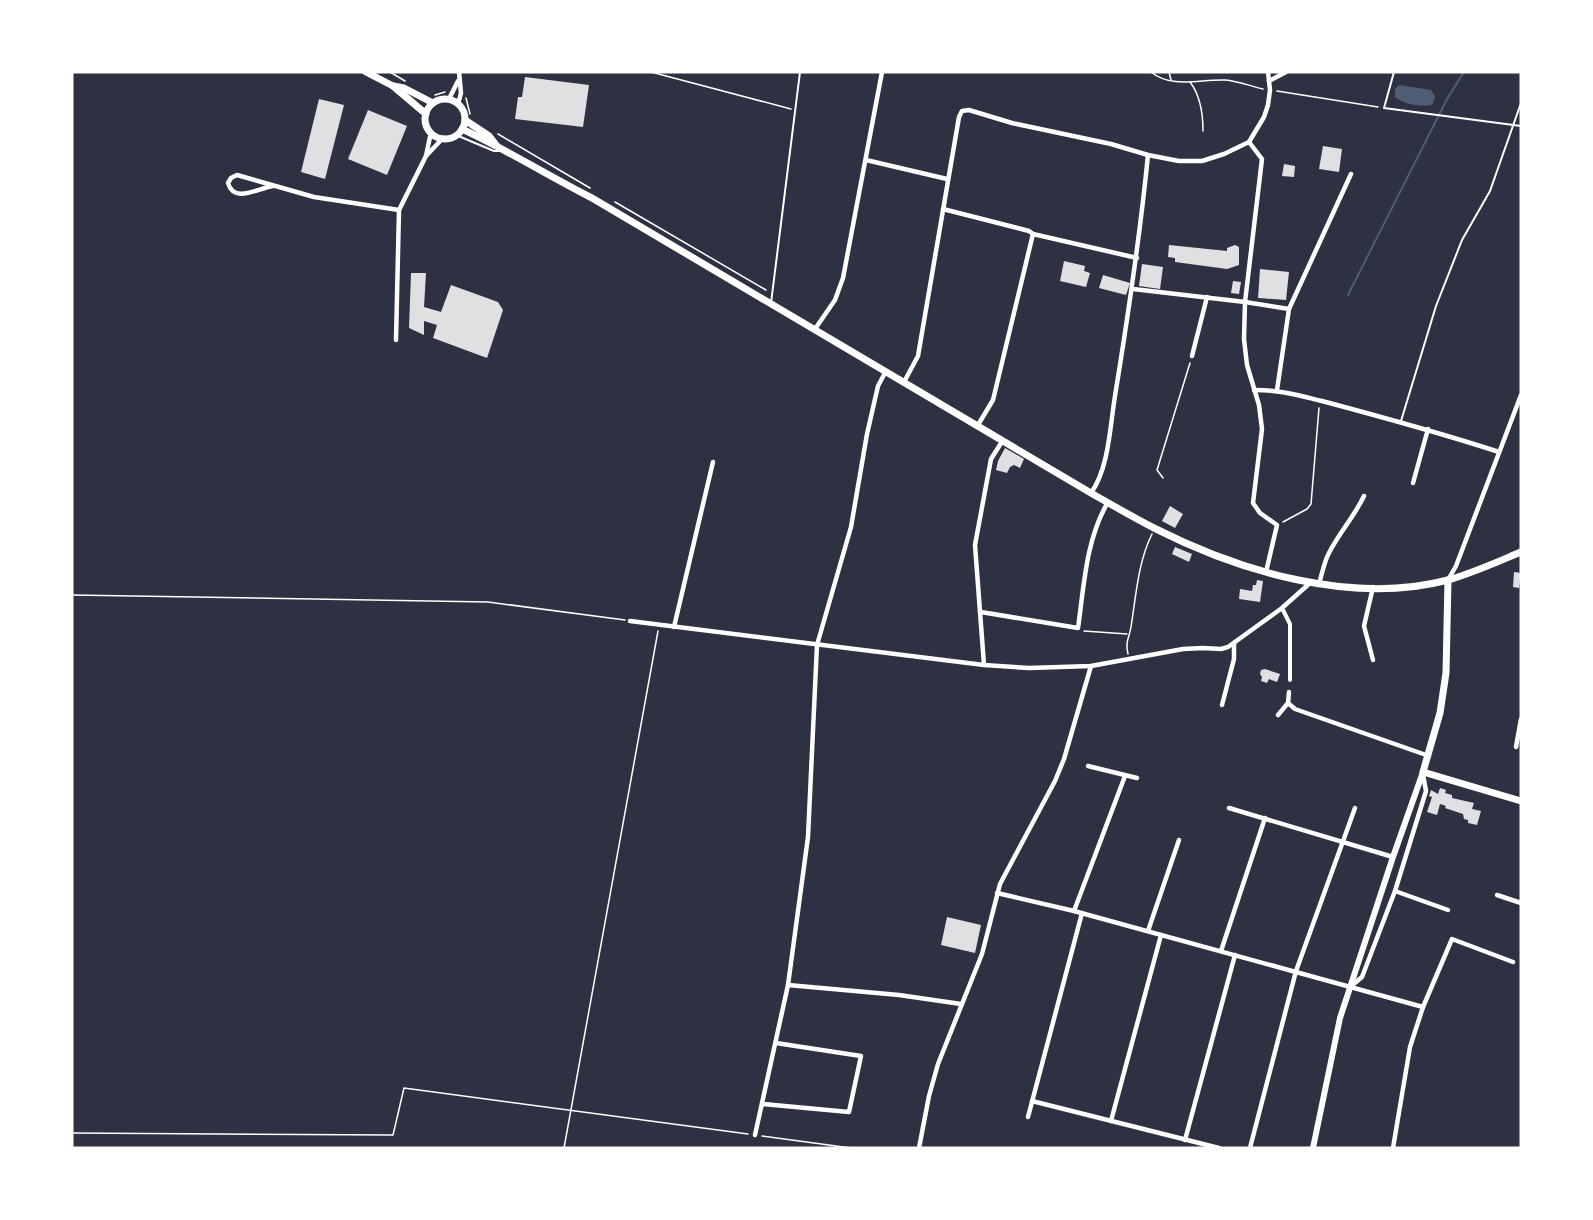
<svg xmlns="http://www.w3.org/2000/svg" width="1593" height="1220" viewBox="0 0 1593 1220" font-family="Helvetica,sans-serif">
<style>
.water{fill:#4f5d75}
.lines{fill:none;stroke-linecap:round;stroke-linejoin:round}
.stream{stroke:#4f5d75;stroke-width:2}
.building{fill:#e0e0e3}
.path{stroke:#fff;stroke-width:1.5}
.service{stroke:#fff;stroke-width:2}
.pedestrian{stroke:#fff;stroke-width:4}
.minor{stroke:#fff;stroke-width:4.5}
.tertiary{stroke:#fff;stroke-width:6}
.secondary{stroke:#fff;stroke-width:7}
</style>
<rect width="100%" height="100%" fill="#2d3142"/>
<path class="water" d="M1399,85L1431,90L1435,96L1433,104C1423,108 1403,104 1395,97V89Z"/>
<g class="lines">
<path class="stream" d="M1348,295L1447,99L1464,72"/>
</g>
<g class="building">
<path d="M525,77L589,85L583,127L515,119L518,97H522Z"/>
<path d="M319,99L344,105L325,179L301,172Z"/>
<path d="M368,110L407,126L387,175L348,159Z"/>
<path d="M1323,146L1342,149L1339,172L1319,169Z"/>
<path d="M1284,164L1295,166L1294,177L1282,176Z"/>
<path d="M1169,245L1227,251V248L1235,245L1239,247V265L1227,269L1175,262V258L1168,257Z"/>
<path d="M1064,261L1085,266L1084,271L1090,273L1086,287L1060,281Z"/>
<path d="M1142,264L1163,267L1160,289L1139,286Z"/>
<path d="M1260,269L1289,272L1286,300L1258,298Z"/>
<path d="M411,273H426L424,307L441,312L451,285L498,302L503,310L487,358L433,338L437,325L424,321V335L409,328Z"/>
<path d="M1103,275L1130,283L1126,295L1099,288Z"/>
<path d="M1233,281L1241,282L1239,294L1231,293Z"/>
<path d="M1005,448L1024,459L1020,468L1014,465L1010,467L1007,473L996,470L998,461Z"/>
<path d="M1170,506L1183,514L1175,528L1162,521Z"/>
<path d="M1175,547L1192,554L1189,562L1172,554Z"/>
<path d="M1514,572L1521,573L1519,588L1513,587Z"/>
<path d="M1257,580L1263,581L1260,602L1239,599L1240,589L1252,591L1253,585H1256Z"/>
<path d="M1265,669L1280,674L1277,682L1269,679L1267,683L1261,681L1262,677L1260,674L1261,670Z"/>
<path d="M1440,788L1446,790L1445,793L1452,795V798L1474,803L1472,809L1481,811L1477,825L1468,823V820L1464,819L1463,814L1445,808L1446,806L1440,804L1437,815L1427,812L1432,797L1429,796L1431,790L1438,794Z"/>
<path d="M947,917L981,925L975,953L941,945Z"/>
</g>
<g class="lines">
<g class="path">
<path d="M390,72L405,81"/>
<path d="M651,72L791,109"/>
<path d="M1151,72C1172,89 1200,79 1225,80C1238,81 1250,86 1263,89"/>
<path d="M1169,72L1171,80"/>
<path d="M1190,82C1200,95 1203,115 1203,131"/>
<path d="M1277,91L1378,107"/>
<path d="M435,95L445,92"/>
<path d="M466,98L470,114"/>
<path d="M498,134L590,188"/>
<path d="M615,202L766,290"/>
<path d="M1163,478L1157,470L1190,363"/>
<path d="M1283,522L1307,509L1311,504L1319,408"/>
<path d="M72,595L488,602L625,620"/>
<path d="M1084,631L1127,634"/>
<path d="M1128,654C1125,641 1129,639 1131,627C1136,596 1138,562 1152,534"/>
<path d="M72,1133L393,1135L404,1088L748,1134"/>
<path d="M762,1136L851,1148"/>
<path d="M564,1148L658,631"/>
</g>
<g class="service">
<path d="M1394,72L1384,108L1521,126"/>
<path d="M456,135L494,151H501"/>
<path d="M771,303L800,72"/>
<path d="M1401,421L1436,306L1462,240L1490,191L1521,103"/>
</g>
<path class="pedestrian" d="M1282,608L1290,624V680"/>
<g class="minor">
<path d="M1269,81L1286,72"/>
<path d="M449,99L458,81"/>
<path d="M458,104L461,93L459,72"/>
<path d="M1249,142L1262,159L1245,302L1244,339L1247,365L1259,405L1262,429L1253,503L1260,513L1277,525L1266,572"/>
<path d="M426,156L443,138"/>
<path d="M866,160L947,179"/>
<path d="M273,186C258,188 234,204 228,183L231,178L237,175L314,197L399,210"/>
<path d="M943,209L1029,231L1033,234L1137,258"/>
<path d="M1133,289L1245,302L1289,309"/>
<path d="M815,329L835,300L843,278L882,72"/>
<path d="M396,340L399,210L426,156L431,132"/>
<path d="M1192,356L1207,297"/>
<path d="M904,382L918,356L959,117L962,111L969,110L1012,123L1111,144L1148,155L1179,161H1202L1224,154L1249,142L1264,117L1268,105L1270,90L1268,72"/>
<path d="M1254,390C1281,390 1297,395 1322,401C1382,417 1441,433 1499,452"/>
<path d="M1277,390L1289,309L1351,174"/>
<path d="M978,425L993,400L1033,234"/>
<path d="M1413,483L1428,429"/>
<path d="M1091,493C1109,468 1110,426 1115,396C1128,316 1140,236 1148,155"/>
<path d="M1448,580L1456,566L1521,395"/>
<path d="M1319,584C1322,574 1324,562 1329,553C1339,533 1354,517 1364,496"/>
<path d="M981,612L1078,628C1084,586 1086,539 1108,502"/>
<path d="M630,621L984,665L1029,668L1091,666L1183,649L1203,648L1221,649L1228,647L1282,608L1310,583"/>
<path d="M674,627L713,462"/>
<path d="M1373,660L1364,626L1373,587"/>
<path d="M984,665L975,545L991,459L1003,440"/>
<path d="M1289,692L1288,703L1295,709L1429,756"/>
<path d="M1222,705L1234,659V643"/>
<path d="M1278,715L1288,703"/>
<path d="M1516,747L1521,719"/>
<path d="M1088,766L1137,778"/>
<path d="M1229,808L1393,857"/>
<path d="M1395,891L1448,910"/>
<path d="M997,893L1074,911L1423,1007"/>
<path d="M1497,895L1521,903"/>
<path d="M1074,911L1125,776"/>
<path d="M1148,931L1179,840"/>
<path d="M1221,951L1265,818"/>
<path d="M788,985L899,995L961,1004"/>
<path d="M1350,987L1362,977L1395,891L1426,791L1423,775"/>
<path d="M1032,1101L1219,1148"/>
<path d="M763,1104L849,1112L861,1056L776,1043"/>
<path d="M1028,1117L1082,913"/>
<path d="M1111,1121L1161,935"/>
<path d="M755,1135L788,985L808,837L817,645L851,527L867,434L878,386L886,371"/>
<path d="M1185,1140L1235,955"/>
<path d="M919,1148L929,1096L938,1064L982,954L1000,884L1055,781L1064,759L1091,666"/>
<path d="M1250,1148L1296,971L1355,808"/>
<path d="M1393,1148L1410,1047L1423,1007L1452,939L1513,962"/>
</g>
<path class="tertiary" d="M1313,1148L1340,1018L1393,857L1423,772"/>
<g class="secondary">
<path d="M366,72L393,86L404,88L433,103"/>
<path d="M393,86L426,114"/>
<circle cx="445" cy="119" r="20"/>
<path d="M465,120L489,136L496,145"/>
<path d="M462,129C506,149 548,176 592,198L1096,496C1116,507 1136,519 1156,529C1241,572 1353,605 1448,580C1473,573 1497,562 1521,552"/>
<path d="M1448,580L1446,673L1440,713L1423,772L1521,801"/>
</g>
</g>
<rect width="1593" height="1220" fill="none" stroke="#ffffff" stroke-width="147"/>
</svg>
